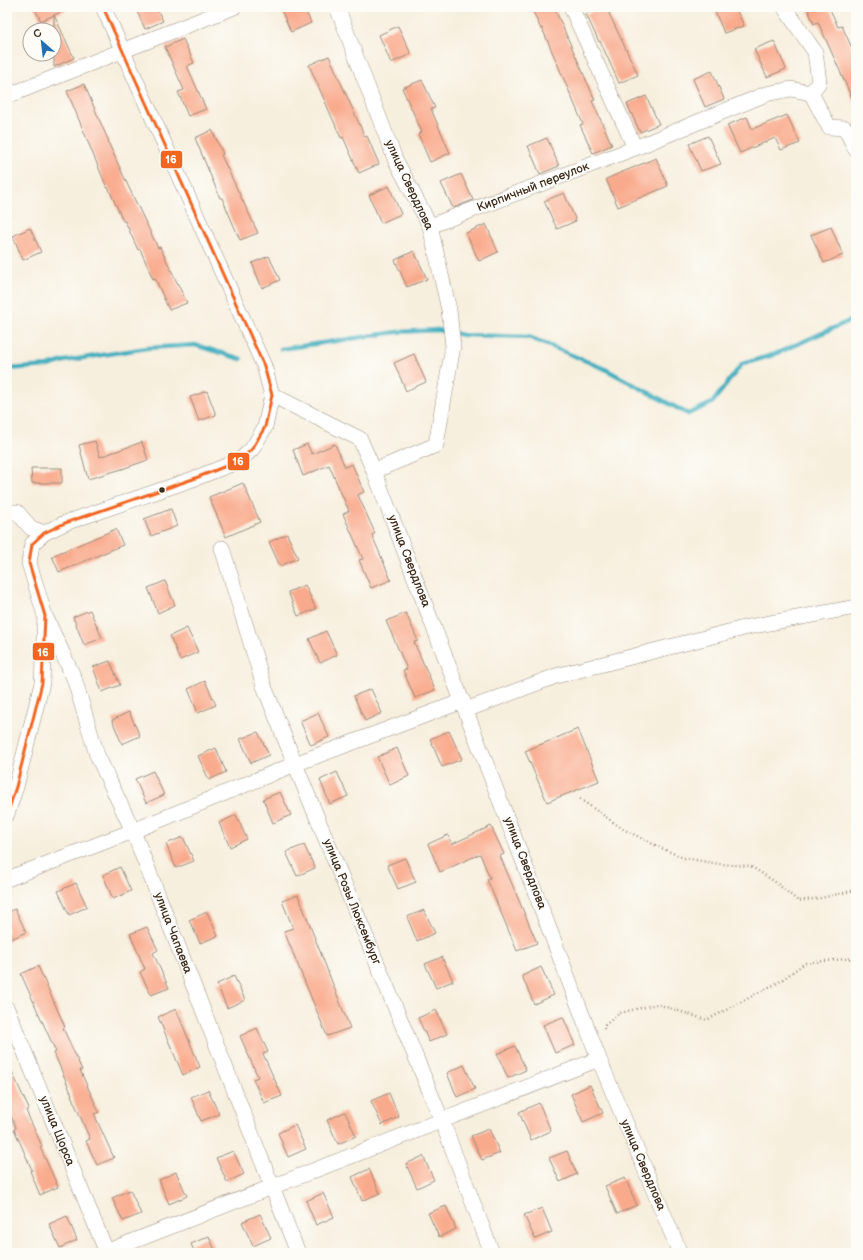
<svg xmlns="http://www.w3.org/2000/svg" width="863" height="1260" viewBox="0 0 863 1260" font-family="'Balsamiq Sans',sans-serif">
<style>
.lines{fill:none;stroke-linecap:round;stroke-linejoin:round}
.stream{stroke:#41afbf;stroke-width:4.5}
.building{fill:#f9aa8c}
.minor-casing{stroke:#998c7e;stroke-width:16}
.path{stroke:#998c7e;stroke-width:2.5;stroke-dasharray:1 3;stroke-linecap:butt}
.minor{stroke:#fff;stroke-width:15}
.bus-1-casing{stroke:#fdfcf7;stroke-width:6}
.bus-1{stroke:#f26522;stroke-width:3}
.bus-dot{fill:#3b2a1e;stroke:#fdfcf7;stroke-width:1.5}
.labels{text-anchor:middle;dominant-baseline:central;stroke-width:3;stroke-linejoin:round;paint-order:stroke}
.street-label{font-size:12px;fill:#3b2a1e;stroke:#fdfcf7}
.line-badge{stroke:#fdfcf7;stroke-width:1.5}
.badge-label{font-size:11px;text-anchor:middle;font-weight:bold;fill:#fff}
</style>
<rect width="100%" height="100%" fill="#fdfcf7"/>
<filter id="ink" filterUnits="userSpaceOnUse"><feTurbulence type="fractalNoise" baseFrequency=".025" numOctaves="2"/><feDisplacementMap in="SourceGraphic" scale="8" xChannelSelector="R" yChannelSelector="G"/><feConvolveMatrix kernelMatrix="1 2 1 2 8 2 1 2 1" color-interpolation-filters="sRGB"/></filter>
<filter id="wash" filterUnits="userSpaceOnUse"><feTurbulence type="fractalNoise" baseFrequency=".012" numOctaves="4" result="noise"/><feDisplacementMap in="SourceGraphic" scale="16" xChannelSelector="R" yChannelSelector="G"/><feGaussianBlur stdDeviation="0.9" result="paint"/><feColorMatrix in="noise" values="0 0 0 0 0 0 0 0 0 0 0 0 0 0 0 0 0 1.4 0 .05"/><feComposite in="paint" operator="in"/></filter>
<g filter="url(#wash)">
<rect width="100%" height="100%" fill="#f7efde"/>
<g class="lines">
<g class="stream">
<path d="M281,349L397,332L438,330L463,335L529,337L605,369L688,414L712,403L742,364L773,355L856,318"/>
<path d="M7,369L48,366L64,361L147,348L195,345L241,359"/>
</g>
</g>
<g id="blocks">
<g class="building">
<path d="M34,7H73L54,15L74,58L54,67V15L41,21Z"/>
<path d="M135,7H156L163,21L145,29Z"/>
<path d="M280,7H304L311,23L291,32Z"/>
<path d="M531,7H554L595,100L592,101L612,145L593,153L580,125L583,124L542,28L541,29Z"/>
<path d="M603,7H606L638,75L619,83L600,41L599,42L586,14Z"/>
<path d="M713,7H735L744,26L724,33Z"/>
<path d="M807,7H829L838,27L842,26L856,57V107L818,22L814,24Z"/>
<path d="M398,26L411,54L391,63L379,35Z"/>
<path d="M183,39L194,63L187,66L206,109L188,116L178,92L184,90L165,47Z"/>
<path d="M774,41L786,69L767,77L754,49Z"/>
<path d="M329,56L365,137L367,136L379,164L359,173L343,137L341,138L309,65Z"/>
<path d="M712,71L724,99L705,107L693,79Z"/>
<path d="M422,80L435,108L431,109L450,153L430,162L418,134L422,132L402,88Z"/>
<path d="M84,84L109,142H108L130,190L158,248L160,247L187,303L169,310L155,278L153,279L140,249L138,250L125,221H123L108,187L107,188L67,91Z"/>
<path d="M646,96L659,124L640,132L627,104Z"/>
<path d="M787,115L800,143L781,150L775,138L740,153L727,125L747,117L752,129Z"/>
<path d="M212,130L223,154L221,155L258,233L240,240L222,198H220L195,138Z"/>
<path d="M708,136L721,164L701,171L689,144Z"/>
<path d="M547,138L559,166L540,174L528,146Z"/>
<path d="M656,158L668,186L618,207L606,179Z"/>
<path d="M461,174L473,200L453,208L441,183Z"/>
<path d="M389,186L401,214L381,223L369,195Z"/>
<path d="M564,193L576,221L557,229L544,201Z"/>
<path d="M486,224L498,252L479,261L466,233Z"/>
<path d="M831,227L843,255L824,263L811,235Z"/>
<path d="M30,228L41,252L23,260L13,236Z"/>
<path d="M414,251L427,279L407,287L395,260Z"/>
<path d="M269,256L280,280L262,288L252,263Z"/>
<path d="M414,354L426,382L406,391L394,363Z"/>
<path d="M207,391L216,415L199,421L190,397Z"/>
<path d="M95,441L100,457L142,442L148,460L122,469L88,479L79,445Z"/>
<path d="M307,444L312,454L335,444L345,467L352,464L364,492L358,495L375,533L372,535L391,580L371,588L359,560L363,559L343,514L349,511L329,465L303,476L293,450Z"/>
<path d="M31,468H62V483H32Z"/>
<path d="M243,483L260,522L226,537L209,497Z"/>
<path d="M171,509L177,526L151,536L144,519Z"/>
<path d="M116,529L123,545L59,572L52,556Z"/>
<path d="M287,534L298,558L280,566L269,542Z"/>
<path d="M165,581L175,605L158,613L148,588Z"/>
<path d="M305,585L316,609L298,616L288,592Z"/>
<path d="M90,610L102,638L84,645L73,617Z"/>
<path d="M406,613L418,641L414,642L435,690L415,698L403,670L407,669L386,621Z"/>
<path d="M187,628L198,652L180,660L170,636Z"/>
<path d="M326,631L337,655L320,663L309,639Z"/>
<path d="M110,661L120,685L102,692L93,667Z"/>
<path d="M205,681L216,705L198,713L188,689Z"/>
<path d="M371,689L382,713L365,721L354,696Z"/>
<path d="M129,712L140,736L122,744L112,720Z"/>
<path d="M318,713L329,737L311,745L300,721Z"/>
<path d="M578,729L599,781L547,802L525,751Z"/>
<path d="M449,731L462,759L442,767L430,739Z"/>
<path d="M258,732L269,755L251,763L240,739Z"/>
<path d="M216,748L226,772L209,780L198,756Z"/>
<path d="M397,748L409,776L390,785L377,757Z"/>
<path d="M153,771L164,795L146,803L135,779Z"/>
<path d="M337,772L348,796L330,804L320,780Z"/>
<path d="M280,792L291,815L273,823L263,799Z"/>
<path d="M236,815L247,839L230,847L219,823Z"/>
<path d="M491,826L504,854L500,856L537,943L517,951L487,879L490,878L480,854L440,872L428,844L448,835L452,844Z"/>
<path d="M183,837L194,861L176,868L166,844Z"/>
<path d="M304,845L315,868L297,876L286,852Z"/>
<path d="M405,858L416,882L398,889L387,865Z"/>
<path d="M120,867L131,891L113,899L103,875Z"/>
<path d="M76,883L87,907L69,915L58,891Z"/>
<path d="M298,895L350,1028L327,1036L284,931L293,928L282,901Z"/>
<path d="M15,909L26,932L7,941V912Z"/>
<path d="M424,910L435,933L417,941L407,917Z"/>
<path d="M207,912L218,936L200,943L189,920Z"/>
<path d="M147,927L158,950L153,953L169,988L151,995L140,972L145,969L130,934Z"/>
<path d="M442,957L453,981L436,988L425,964Z"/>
<path d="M38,966L65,1027L63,1028L82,1070H80L99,1112L94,1114L114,1158L97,1165L86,1141L90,1139L71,1095H72L54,1053L56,1052L21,974Z"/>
<path d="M541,967L554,995L534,1004L522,976Z"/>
<path d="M234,976L245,1000L227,1008L217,984Z"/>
<path d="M176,1009L200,1067L183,1075L158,1017Z"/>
<path d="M436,1010L447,1034L429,1042L418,1018Z"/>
<path d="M563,1017L575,1045L555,1053L543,1025Z"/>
<path d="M257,1028L268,1052L263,1054L282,1096L264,1103L253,1079L258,1077L240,1036Z"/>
<path d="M515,1046L526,1070L508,1078L497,1054Z"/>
<path d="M7,1061L29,1109L26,1111L42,1146L40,1147L58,1187L40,1195L30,1171L32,1170L14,1129L16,1128L7,1107Z"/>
<path d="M464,1065L475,1089L457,1097L447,1073Z"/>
<path d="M590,1085L603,1113L583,1122L571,1094Z"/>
<path d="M208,1090L219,1114L201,1121L191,1097Z"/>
<path d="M389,1093L399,1117L382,1125L371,1101Z"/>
<path d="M539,1103L551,1131L531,1140L519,1112Z"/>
<path d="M345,1112L356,1136L338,1144L327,1120Z"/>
<path d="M295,1125L306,1149L288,1157L278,1133Z"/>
<path d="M489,1129L500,1153L482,1160L471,1136Z"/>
<path d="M233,1151L244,1174L227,1182L216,1158Z"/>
<path d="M567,1151L577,1174L560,1182L549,1158Z"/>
<path d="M423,1156L434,1180L417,1188L406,1164Z"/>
<path d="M369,1169L380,1193L362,1201L352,1177Z"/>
<path d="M176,1172L187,1196L169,1204L159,1180Z"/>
<path d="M625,1178L637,1205L617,1214L605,1186Z"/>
<path d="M130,1190L141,1214L123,1221L112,1198Z"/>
<path d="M323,1193L334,1217L316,1225L306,1201Z"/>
<path d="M446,1206L456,1229L439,1237L428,1213Z"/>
<path d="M542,1208L552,1232L535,1239L524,1215Z"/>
<path d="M260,1214L271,1238L253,1246L242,1222Z"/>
<path d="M67,1216L77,1240L60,1248L49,1224Z"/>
<path d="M209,1236L216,1253H195L191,1244Z"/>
</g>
</g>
</g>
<g filter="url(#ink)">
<use href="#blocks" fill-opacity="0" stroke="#998c7e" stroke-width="1"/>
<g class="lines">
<defs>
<g id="minor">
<path d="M337,7L395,159L430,226L449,310L453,346L436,445L374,471"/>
<path d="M571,7L635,148"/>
<path d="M784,7L815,52L819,82L811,93L829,127L845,128L856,150"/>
<path d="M7,96L234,7"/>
<path d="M430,226L635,148L766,94L791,89L811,93"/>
<path d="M272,395L360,439L374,471L599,1059L680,1253"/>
<path d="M7,512H17L31,528L44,533"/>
<path d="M222,548L264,686L295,764L442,1121L492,1253"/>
<path d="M46,618L74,678L97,755L133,831L298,1253"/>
<path d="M466,710L556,676L748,627L856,607"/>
<path d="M7,814L16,787L42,683L45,616L29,563L32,544L44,533L65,523L193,479L239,461L252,449L265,427L272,395L264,366L103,7"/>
<path d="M7,879L133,831L295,764L463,701"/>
<path d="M7,1009L107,1253"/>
<path d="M103,1253L599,1059"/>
</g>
</defs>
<use href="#minor" class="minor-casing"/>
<g class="path">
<path d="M580,799L623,829L661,848L684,858L719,864L750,866L774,881L798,901L821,898L856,890"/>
<path d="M604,1029V1026L620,1013L657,1004L707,1020L779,982L805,963L856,958"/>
</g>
<use href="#minor" class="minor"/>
<defs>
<path id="bus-1" d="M7,814L16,787L42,683L45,616L29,563L32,544L44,533L65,523L193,479L239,461L252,449L265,427L272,395L264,366L103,7"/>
</defs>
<use href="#bus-1" class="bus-1-casing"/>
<use href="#bus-1" class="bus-1"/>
</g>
</g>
<circle class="bus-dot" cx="162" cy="490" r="3.5"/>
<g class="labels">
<g class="street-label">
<text transform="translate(409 185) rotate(65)">улица Свердлова</text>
<text transform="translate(533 187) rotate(-21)">Кирпичный переулок</text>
<text transform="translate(409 561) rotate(69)">улица Свердлова</text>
<text transform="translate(525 863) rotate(69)">улица Свердлова</text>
<text transform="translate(352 902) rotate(68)">улица Розы Люксембург</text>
<text transform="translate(173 933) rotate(69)">улица Чапаева</text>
<text transform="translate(57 1131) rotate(68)">улица Щорса</text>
<text transform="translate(643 1165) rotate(67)">улица Свердлова</text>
</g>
</g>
<g class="line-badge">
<rect x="160" y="150" width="23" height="19" rx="4" fill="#f26522"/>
<rect x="227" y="452" width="23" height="19" rx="4" fill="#f26522"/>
<rect x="32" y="642" width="23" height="19" rx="4" fill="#f26522"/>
</g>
<g class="badge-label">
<text x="171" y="163">16</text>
<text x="238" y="465">16</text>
<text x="43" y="656">16</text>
</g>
<rect width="863" height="1260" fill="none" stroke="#fdfcf7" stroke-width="24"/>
<g transform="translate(42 42) rotate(332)"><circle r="19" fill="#fdfcf7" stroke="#afa8a0"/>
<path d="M0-3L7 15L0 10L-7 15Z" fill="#1f6fb2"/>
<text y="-6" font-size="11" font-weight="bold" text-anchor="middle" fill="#3b2a1e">С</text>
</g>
</svg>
